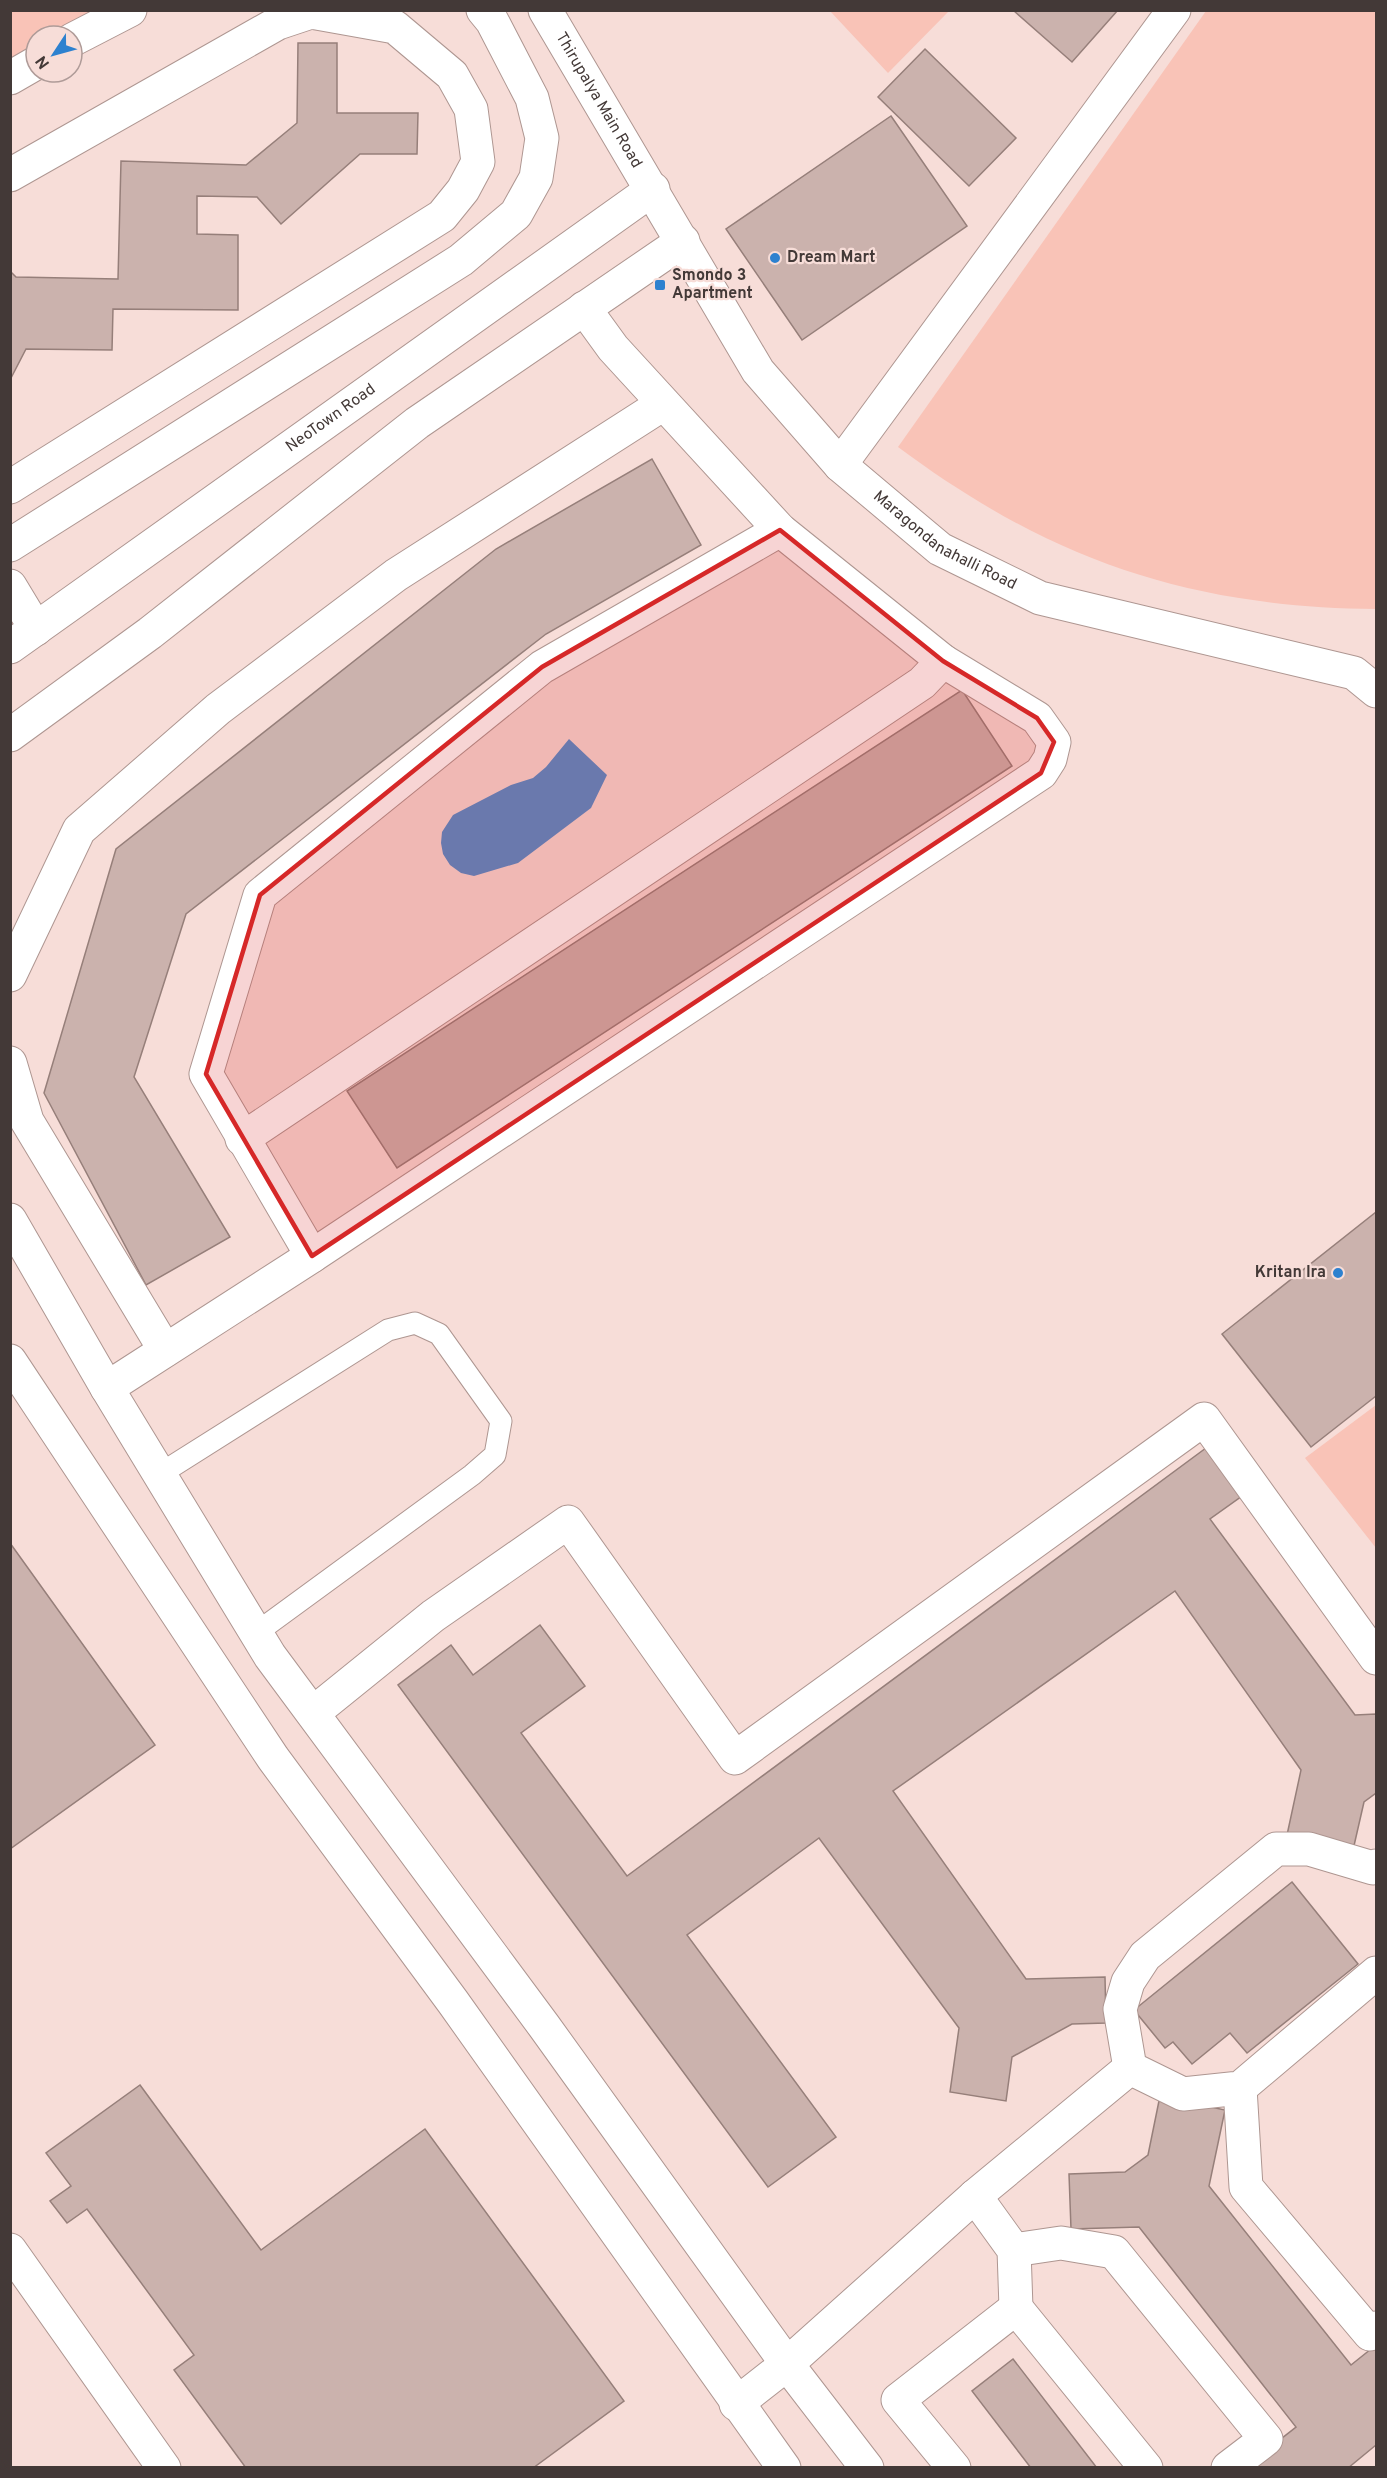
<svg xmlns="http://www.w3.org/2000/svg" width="1387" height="2478" viewBox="0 0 1387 2478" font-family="Overpass,sans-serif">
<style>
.green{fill:#f9c3b7}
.water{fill:#4f8ecf}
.building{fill:#cbb2ad;stroke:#967f7a;stroke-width:1.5}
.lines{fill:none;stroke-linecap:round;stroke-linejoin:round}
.service-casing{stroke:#ae9691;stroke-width:23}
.minor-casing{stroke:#ae9691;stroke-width:35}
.tertiary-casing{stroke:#ae9691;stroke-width:35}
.service{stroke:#fff;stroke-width:21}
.minor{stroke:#fff;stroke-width:33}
.tertiary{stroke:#fff;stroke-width:33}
.marked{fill:#d62828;fill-opacity:0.2;stroke:#d62828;stroke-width:4.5;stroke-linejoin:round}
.poi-dot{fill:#2d81cf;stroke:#f7ddd8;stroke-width:2}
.labels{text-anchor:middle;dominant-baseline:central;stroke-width:4.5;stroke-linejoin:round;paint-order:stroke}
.street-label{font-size:16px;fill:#433937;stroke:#f7ddd8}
.poi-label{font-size:16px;font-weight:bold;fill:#433937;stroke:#f7ddd8;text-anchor:start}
</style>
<rect width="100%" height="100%" fill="#f7ddd8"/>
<g class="green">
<path d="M10,11H91L47,36H36V43L11,58Z"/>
<path d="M830,11H949L888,73Z"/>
<path d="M1206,11H1376V609C1187,607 1050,560 898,447Z"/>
<path d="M1376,1405V1548L1305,1458Z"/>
</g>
<path class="water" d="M569,739L607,775L591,808L518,863L474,876L461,873L450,865L443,854L441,843L442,832L453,815L511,785L533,778L546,767Z"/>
<g class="building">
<path d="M1013,10H1118L1072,62Z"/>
<path d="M298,43H337V113H418L417,154H360L281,224L257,197L197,196V234L238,235V310L113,309L112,350L26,349L10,380V271L16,277L118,279L121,161L246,165L297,123Z"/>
<path d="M925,49L1016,138L969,186L878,97Z"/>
<path d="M891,116L967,226L802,340L726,229Z"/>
<path d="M652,459L701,545L546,634L186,914L134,1077L230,1237L146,1285L44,1093L116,849L496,549Z"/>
<path d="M962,690L1012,766L397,1168L347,1091Z"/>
<path d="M1376,1212V1396L1311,1447L1222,1334Z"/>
<path d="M1206,1448L1242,1496L1210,1519L1355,1715L1376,1714V1793L1364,1802L1353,1850L1287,1835L1301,1770L1175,1591L893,1791L1026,1979L1105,1977L1106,2023L1072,2024L1012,2057L1006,2101L950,2092L959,2028L819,1838L687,1935L836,2137L768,2187L398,1685L451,1645L473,1675L540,1625L585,1686L521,1733L627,1876Z"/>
<path d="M10,1543L155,1745L10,1849Z"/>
<path d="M1292,1882L1358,1964L1247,2053L1230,2033L1192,2064L1173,2042L1165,2048L1134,2010Z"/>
<path d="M140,2085L261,2250L425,2129L624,2401L533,2468H246L174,2370L194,2355L87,2209L67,2223L50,2201L71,2186L46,2153Z"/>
<path d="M1160,2096L1225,2110L1209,2186L1351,2365L1376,2345V2445L1348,2468H1244L1296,2427L1139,2227L1071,2229L1069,2174L1125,2172L1148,2155Z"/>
<path d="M1013,2359L1097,2468H1031L972,2391Z"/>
</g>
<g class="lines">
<defs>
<path id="service" d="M160,1474L388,1330L415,1323L439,1334L501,1421L495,1455L472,1475L256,1633"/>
<g id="minor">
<path d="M72,40L130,10"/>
<path d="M10,78L36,63"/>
<path d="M10,175L278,23L311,12L395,27L452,75L471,109L478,162L463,190L442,216L10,487"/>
<path d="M840,465L1174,10"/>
<path d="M10,545L461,260L516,214L536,178L542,138L532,98L492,21L483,10"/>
<path d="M10,586L36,629"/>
<path d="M10,975L79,830L218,709L396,575L663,404"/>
<path d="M10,1063L27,1121L165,1350"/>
<path d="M242,1139L922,683L943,661L780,530L613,348L584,308"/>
<path d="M10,1220L107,1388L270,1656L544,2026L787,2364L867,2468"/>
<path d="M312,1256L206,1074L260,895L542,667L780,530"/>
<path d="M10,1361L273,1758L453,2002L784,2468"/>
<path d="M107,1388L312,1256L1041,773L1050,759L1054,742L1037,718L943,661"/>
<path d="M313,1713L433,1616L568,1522L735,1758L1204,1419L1376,1658"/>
<path d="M1376,1866L1373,1868L1309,1849H1276L1145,1956L1128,1982L1120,2009L1130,2068L1183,2094L1240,2088L1376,1973"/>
<path d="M1240,2088L1246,2187L1370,2334L1376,2328"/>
<path d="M975,2196L1014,2250L1016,2308"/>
<path d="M10,2250L164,2468"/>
<path d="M1014,2250L1061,2243L1114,2252L1266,2439L1228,2468"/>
<path d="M736,2404L787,2364L975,2196L1130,2068"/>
<path d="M954,2468L898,2400L1016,2308L1146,2468"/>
</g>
<g id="tertiary">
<path id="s1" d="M545,10L758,371L840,465L940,549L1040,598L1354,673L1376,691"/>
<path id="s2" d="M10,647L653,189"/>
<path d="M10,735L150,633L417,423L683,241"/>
</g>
</defs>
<use href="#service" class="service-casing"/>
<use href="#minor" class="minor-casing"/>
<use href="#tertiary" class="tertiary-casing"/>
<use href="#service" class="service"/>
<use href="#minor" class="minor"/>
<use href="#tertiary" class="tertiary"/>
</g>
<path class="marked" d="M780,530L943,661L1037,718L1054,742L1041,773L312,1256L206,1074L260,895L542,667Z"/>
<g class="poi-dot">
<circle cx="775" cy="258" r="6"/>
<rect x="654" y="279" width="12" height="12" rx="3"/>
<circle cx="1338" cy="1273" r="6"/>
</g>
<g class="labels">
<g class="street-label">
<text stroke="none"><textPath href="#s1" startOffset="105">Thirupalya Main Road</textPath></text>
<text stroke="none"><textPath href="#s2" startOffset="394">NeoTown Road</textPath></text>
<text stroke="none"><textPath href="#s1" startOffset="674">Maragondanahalli Road</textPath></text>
</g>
<g class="poi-label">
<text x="787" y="258">Dream Mart</text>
<text x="672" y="276">Smondo 3<tspan x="672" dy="18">Apartment</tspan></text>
<text x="1326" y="1273" text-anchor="end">Kritan Ira</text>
</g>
</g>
<rect width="1387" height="2478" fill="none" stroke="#433937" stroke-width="24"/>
<g transform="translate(54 54) rotate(234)"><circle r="28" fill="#f7ddd8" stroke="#af9b98" stroke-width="1.5"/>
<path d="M0-4.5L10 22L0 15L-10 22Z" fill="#2d81cf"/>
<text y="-9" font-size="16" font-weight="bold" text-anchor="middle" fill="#433937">N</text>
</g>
</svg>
